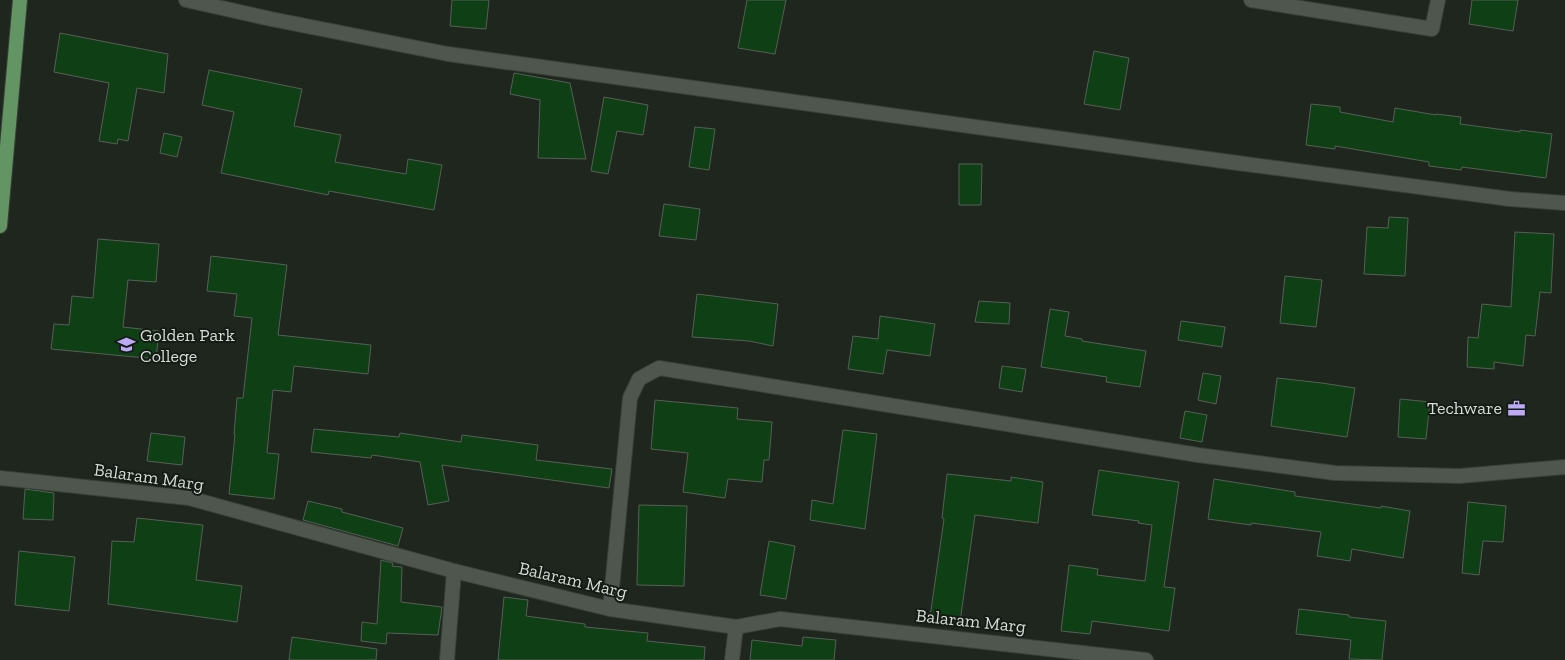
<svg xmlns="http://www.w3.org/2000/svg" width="1565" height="660" viewBox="0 0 1565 660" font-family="'Zilla Slab',serif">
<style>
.building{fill:#0f3f15;stroke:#565f56}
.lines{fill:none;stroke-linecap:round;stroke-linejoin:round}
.minor-casing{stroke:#394039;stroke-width:16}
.primary-casing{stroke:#394039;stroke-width:16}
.minor{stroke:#4e564d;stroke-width:14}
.primary{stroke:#639464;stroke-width:14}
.labels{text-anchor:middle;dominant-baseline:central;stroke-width:4;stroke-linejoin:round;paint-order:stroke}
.poi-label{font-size:18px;fill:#d5dbd5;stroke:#151c15;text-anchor:start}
.street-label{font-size:18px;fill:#d5dbd5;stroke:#151c15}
</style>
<rect width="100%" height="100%" fill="#1e261e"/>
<g class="building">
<path d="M452,0H489L486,29L450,26Z"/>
<path d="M747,0H786L775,54L738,48Z"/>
<path d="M1472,0H1518L1513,31L1469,24Z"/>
<path d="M60,33L168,54L164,93L137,88L128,141L118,139L117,144L99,141L109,83L54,72Z"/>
<path d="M1094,51L1129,58L1120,110L1084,104Z"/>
<path d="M209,70L302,89L294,126L341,135L335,162L406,174L408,159L442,165L434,210L329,191L328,195L221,173L234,112L202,105Z"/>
<path d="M514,73L570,83L586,159L538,158L540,100L510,94Z"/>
<path d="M604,97L648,105L643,135L617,131L608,174L591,171Z"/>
<path d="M1311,104L1340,107V112L1393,122L1395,108L1436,115V114L1461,117L1460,124L1520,132V130L1552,134L1546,178L1462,167L1461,170L1429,166V162L1335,146V149L1306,145Z"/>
<path d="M695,127L715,129L709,170L689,167Z"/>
<path d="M164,133L182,137L177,157L160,153Z"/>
<path d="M959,164H982L981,205H959Z"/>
<path d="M664,204L700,209L696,240L659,236Z"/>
<path d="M1389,217L1408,218L1405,276L1364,274L1367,227L1388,228Z"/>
<path d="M1515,232L1554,234L1551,293L1540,292L1535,336L1526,335L1523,366L1494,362V369L1467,367L1468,337L1478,338L1482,304L1511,307Z"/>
<path d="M98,239L159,244L156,282L128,280L123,327L159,331L156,359L51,349L54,324L69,325L72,296L93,298Z"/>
<path d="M211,256L287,265L278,335L371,345L368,374L294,366L291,392L273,390L267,453L279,454L274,499L229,494L235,434H234L237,398H243L252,318L234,316L237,294L207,291Z"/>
<path d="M1285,276L1322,280L1316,327L1280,323Z"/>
<path d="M697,294L778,304L773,346L749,341L692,337Z"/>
<path d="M979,301L1010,303L1009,324L975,322Z"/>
<path d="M1050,309L1069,312L1065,336L1082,339V341L1146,351L1140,387L1106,382L1107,377L1041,367Z"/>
<path d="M880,316L935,324L930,356L887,350L883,374L848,369L853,336L878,339Z"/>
<path d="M1181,321L1225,327L1222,347L1178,340Z"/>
<path d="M1002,366L1026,369L1022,392L999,388Z"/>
<path d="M1203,373L1221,376L1216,404L1198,400Z"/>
<path d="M1277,378L1322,383L1355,388L1347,437L1271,426Z"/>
<path d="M1400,399L1430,402L1426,439L1398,437Z"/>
<path d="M655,400L738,408L737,419L772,422L769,460H764L762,482L728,479L725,498L683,492L688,453L651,449Z"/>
<path d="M1185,411L1207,415L1202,442L1180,438Z"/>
<path d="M314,429L399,437L400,433L461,442L462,435L538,445L536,460L612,469L609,488L442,465L449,501L428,505L420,462L372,455L371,458L311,452Z"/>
<path d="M843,430L877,434L865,529L810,520L812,500L833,504Z"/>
<path d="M151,433L185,437L182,465L147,461Z"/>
<path d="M1099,470L1179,482L1164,587L1175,588L1169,631L1092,621L1090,634L1061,631L1069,565L1098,569L1097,575L1145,581L1152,525L1138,523L1139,521L1092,515Z"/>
<path d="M947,474L1011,481V477L1043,482L1038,523L975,515L960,622L930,617L944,519L942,518Z"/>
<path d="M1214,479L1295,492V496L1381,508V506L1410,511L1403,558L1352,549L1350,561L1317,556L1321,532L1251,523V525L1208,519Z"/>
<path d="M25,489L54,493L53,520L23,519Z"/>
<path d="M308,501L342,509V512L403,528L398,546L303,520Z"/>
<path d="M1468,502L1506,506L1503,542L1483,541L1479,575L1462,573Z"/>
<path d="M639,505L687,506L684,586L637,585Z"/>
<path d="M137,518L203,525L196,580L242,586L237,622L108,604L112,541L134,542Z"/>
<path d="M769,541L795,546L786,599L760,595Z"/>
<path d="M19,551L75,557L69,611L15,605Z"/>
<path d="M381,560L393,563L392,566L402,567L401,602L442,607L438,635L387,633L386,644L361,641L362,622L377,624Z"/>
<path d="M504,597L528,600L526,616L585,624V627L648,633L647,641L705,647L704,660H498Z"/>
<path d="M1299,609L1349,615V617L1386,621L1382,660L1349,659L1351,640L1296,634Z"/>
<path d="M292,637L377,649L376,660H289Z"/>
<path d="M803,637L836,640L834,660H750L752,640L802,646Z"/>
</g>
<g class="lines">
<defs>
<g id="minor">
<path d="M186,0L271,19L448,54L1230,162L1510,199L1565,203"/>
<path d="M1251,0L1432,29L1438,0"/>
<path d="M0,478L189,498L454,571L610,609L736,627L780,619L1146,660"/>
<path d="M610,609L630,398L639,379L659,368L1198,455L1335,473L1460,476L1565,467"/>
<path d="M447,660L454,571"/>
<path d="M732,660L736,627"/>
</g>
<path id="primary" d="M0,226L20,0"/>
</defs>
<use href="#minor" class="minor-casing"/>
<use href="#primary" class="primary-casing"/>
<use href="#minor" class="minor"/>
<use href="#primary" class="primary"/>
</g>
<defs>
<symbol id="school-bare" viewBox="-9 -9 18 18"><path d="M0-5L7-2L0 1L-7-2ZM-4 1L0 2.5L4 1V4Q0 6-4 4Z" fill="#bcaaf5" stroke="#151c15" stroke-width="2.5" paint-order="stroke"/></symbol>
<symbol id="office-bare" viewBox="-9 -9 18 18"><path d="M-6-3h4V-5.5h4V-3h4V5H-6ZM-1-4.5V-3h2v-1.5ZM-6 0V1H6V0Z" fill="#bcaaf5" stroke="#151c15" stroke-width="2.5" paint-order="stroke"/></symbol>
</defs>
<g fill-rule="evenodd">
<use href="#school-bare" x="114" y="332" width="25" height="25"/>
<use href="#office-bare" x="1504" y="396" width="25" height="25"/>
</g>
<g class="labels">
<g class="poi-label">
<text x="140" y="335">Golden Park<tspan x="140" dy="21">College</tspan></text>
<text x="1502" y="408" text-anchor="end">Techware</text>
</g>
<g class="street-label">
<text transform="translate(149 477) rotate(8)">Balaram Marg</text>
<text transform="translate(573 580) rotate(13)">Balaram Marg</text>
<text transform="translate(971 621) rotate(6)">Balaram Marg</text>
</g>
</g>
</svg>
